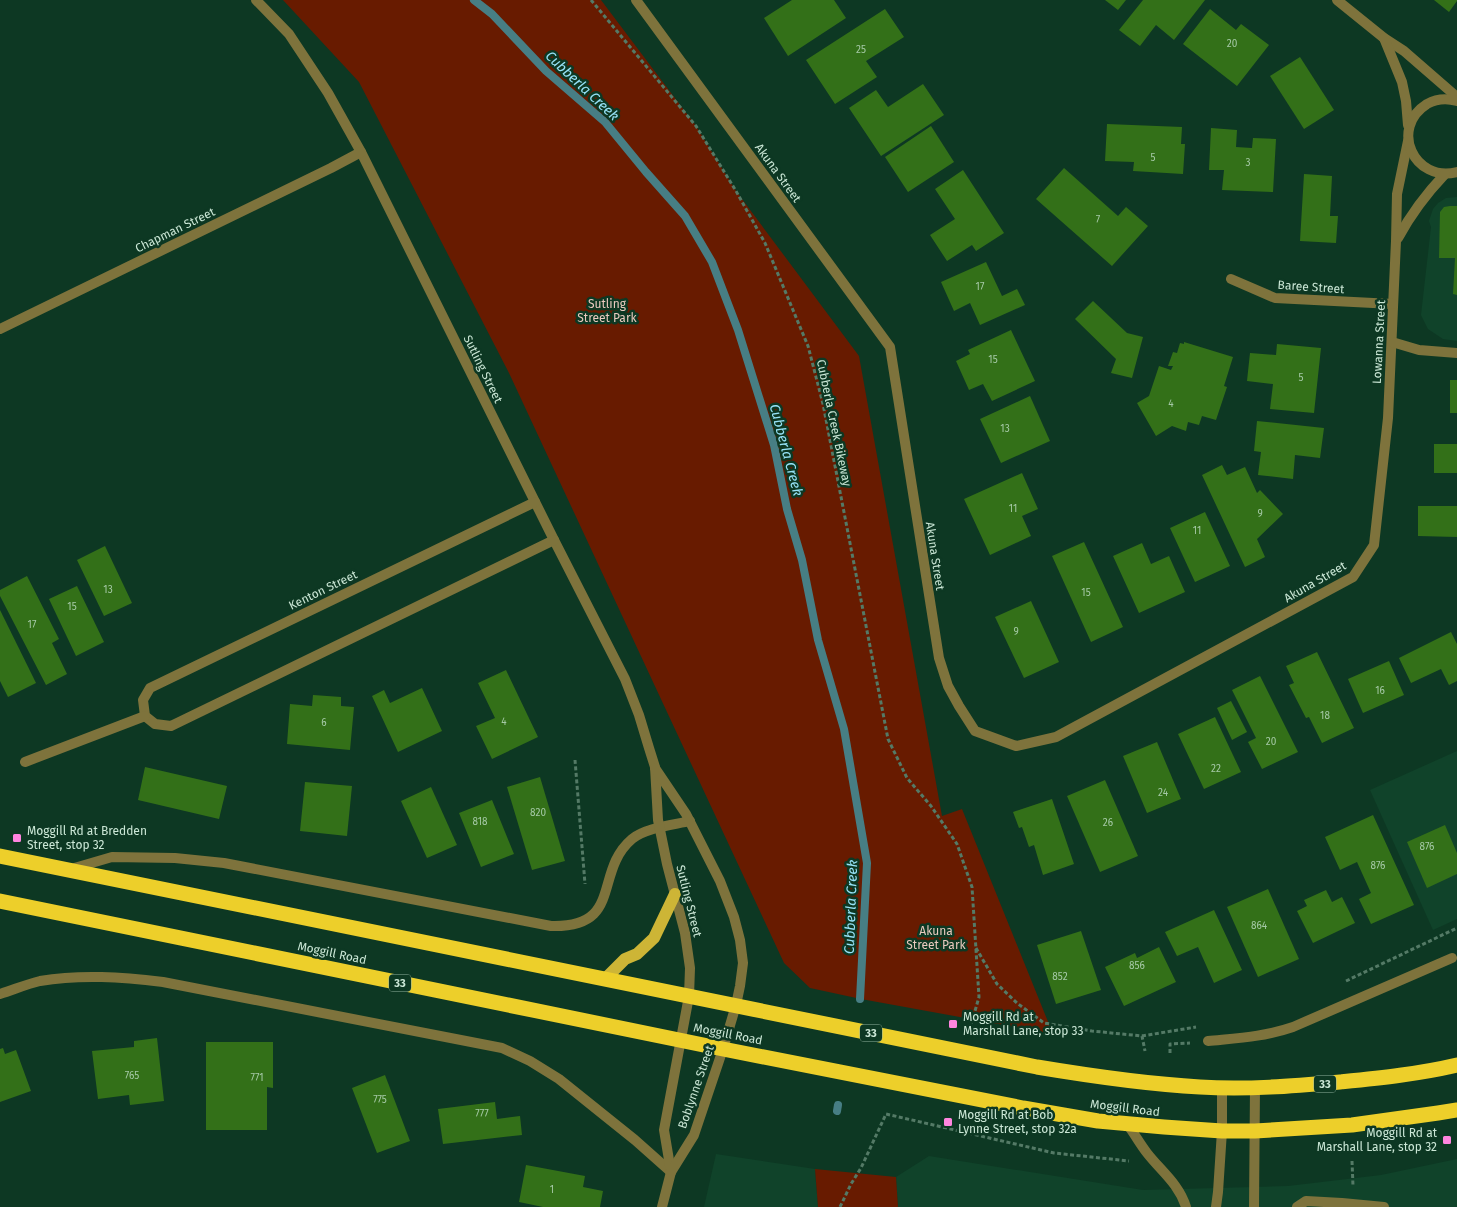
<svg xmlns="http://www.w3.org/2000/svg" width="1457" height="1207" viewBox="0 0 1457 1207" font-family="'Fira Sans',sans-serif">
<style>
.built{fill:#10432a}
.green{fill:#681b00}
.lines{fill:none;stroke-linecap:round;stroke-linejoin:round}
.stream{stroke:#477e84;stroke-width:8}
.building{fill:#337018}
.path{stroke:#547a66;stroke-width:3;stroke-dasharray:4 2.5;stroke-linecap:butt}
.lane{stroke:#7e733c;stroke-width:10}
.street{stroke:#7e733c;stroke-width:10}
.primary{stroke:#cdb536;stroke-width:12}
.highway{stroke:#edcf2a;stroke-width:15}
.poi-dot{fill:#ff85df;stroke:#0d3823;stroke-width:2}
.labels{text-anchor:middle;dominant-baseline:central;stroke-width:5;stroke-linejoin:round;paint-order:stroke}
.number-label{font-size:10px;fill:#a5c9a6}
.shield{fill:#0d3823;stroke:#92b2a0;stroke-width:1}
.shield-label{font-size:11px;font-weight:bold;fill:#cbe7d6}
.street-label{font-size:12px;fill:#cbe7d6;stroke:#0d3823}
.park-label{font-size:12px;fill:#eacabf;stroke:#0d3823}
.poi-label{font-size:12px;fill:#cbe7d6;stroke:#0d3823;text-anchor:start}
.water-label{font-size:14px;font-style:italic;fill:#97e2f7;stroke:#0d3823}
</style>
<rect width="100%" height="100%" fill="#0d3823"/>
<g class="built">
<path d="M1457,197V341L1443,339L1428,329L1421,315L1431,227L1429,221L1433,209L1438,203L1446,198Z"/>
<path d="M1457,751V919L1433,930L1370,790Z"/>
<path d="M716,1154L815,1169L818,1207H704Z"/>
<path d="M929,1156L1143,1190L1288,1186L1381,1175L1457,1159V1207H898L896,1177Z"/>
</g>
<g class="green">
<path d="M283,0H601L696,126L736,191L859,356L942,816L962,809L1053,1034L861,999L810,988L784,963L509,373L359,82Z"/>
<path d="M815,1169L896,1177L898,1207H818Z"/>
</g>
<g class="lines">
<g class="stream">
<path d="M474,0L492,14L546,71L605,122L646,172L685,216L712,262L738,330L774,445L787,509L802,560L818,640L844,729L867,863L860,999"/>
<path d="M837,1111L838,1105"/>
</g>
</g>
<g class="building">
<path d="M792,0H834L846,18L788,56L764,18Z"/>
<path d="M1105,0H1126L1118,10Z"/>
<path d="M1143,0H1205L1174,40L1156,25L1140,46L1119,30Z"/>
<path d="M1434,0H1457V1L1449,12Z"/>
<path d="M885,9L904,37L866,61L877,77L835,104L806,60Z"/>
<path d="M1210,9L1236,30L1241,24L1269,45L1237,86L1183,44Z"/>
<path d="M1300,57L1334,110L1304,129L1270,76Z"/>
<path d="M923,84L944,115L881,156L849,108L876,90L888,107Z"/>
<path d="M1107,124L1182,127L1181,144H1185L1183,174L1133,171L1134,162L1105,161Z"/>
<path d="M931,126L954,162L908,192L885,157Z"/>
<path d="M1211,128L1237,130L1236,147L1252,148L1253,138L1276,139L1273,192L1222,190L1224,170H1209Z"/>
<path d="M1064,168L1118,216L1126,207L1148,226L1112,266L1036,199Z"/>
<path d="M963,170L1004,233L976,251L972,245L947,261L930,235L955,219L935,189Z"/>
<path d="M1304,174L1332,176L1330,216H1338L1336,243L1300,241Z"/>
<path d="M1450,206H1457V295L1453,294L1455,258H1439L1440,212L1444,207Z"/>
<path d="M986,262L1002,296L1017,289L1025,305L980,325L970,303L954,311L941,282Z"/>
<path d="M1093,301L1127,333L1143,337L1132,378L1111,373L1116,359L1075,319Z"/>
<path d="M1011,330L1035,381L992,401L983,384L969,390L956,361L970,354L968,350Z"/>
<path d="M1184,342L1233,357L1224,386L1227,387L1216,420L1202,416L1199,425L1188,422L1186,431L1172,426L1156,436L1137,403L1149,396L1159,366L1171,370L1173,366H1168L1173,352L1177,353L1180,343L1184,344Z"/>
<path d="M1277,344L1321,348L1314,413L1270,409L1273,384L1247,381L1250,353L1276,355Z"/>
<rect x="1450" y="380" width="7" height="33"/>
<path d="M1030,396L1050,441L1001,463L980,419Z"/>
<path d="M1257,421L1324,428L1320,458L1295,455L1293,479L1258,475L1261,452L1254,451Z"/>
<rect x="1434" y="444" width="23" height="29"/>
<path d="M1222,465L1227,475L1245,467L1257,493L1260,490L1283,514L1257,539L1265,557L1245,567L1202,475Z"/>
<path d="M1022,473L1038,509L1022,516L1031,536L990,555L964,499Z"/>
<path d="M1418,506H1457V537L1418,536Z"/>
<path d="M1205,512L1230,566L1195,582L1170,528Z"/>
<path d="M1084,542L1123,627L1091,642L1052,556Z"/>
<path d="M1142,543L1151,564L1169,556L1185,592L1139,613L1113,556Z"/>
<path d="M105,546L132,603L104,616L77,560Z"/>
<path d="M27,576L59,639L52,643L67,674L46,685L0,596V590Z"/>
<path d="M77,586L104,642L76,656L49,599Z"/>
<path d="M1031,601L1059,662L1024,678L995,617Z"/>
<path d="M0,610L36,683L8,697L0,681Z"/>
<path d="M1451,632L1457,644V681L1449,685L1441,669L1411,683L1399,658Z"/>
<path d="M1317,652L1354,728L1322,743L1309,717L1306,718L1289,685L1294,683L1286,666Z"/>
<path d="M1389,661L1404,695L1363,713L1348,679Z"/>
<path d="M506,670L538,737L492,759L476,726L495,718L478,683Z"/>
<path d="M1260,676L1298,752L1262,769L1248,742L1256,738L1232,690Z"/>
<path d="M422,688L442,731L398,752L372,696L384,690L390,703Z"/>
<path d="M313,695L341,697V706L354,707L350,750L287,744L290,704L312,706Z"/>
<path d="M1231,701L1247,732L1232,740L1217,708Z"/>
<path d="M1215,717L1241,772L1204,789L1178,734Z"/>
<path d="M1157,742L1181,799L1147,813L1123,756Z"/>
<path d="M145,767L227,786L219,819L138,800Z"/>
<path d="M540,777L565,861L532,870L507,787Z"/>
<path d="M1105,780L1138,856L1100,872L1067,796Z"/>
<path d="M305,782L352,786L347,836L300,831Z"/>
<path d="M431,787L457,845L427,858L401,801Z"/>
<path d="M1052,799L1074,864L1043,875L1034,845L1029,847L1022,827L1019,828L1013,812Z"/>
<path d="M492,800L514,854L481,867L459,813Z"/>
<path d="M1373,815L1414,905L1371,924L1359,899L1371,893L1357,862L1340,870L1325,837Z"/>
<path d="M1445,825L1457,853V874L1427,888L1407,842Z"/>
<path d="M1268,889L1299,959L1258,977L1227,907Z"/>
<path d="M1326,890L1332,902L1342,897L1355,923L1313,943L1297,911L1307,906L1304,900Z"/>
<path d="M1214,910L1242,970L1214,983L1198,947L1177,956L1165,932Z"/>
<path d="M1081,931L1101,990L1056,1004L1037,945Z"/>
<path d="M1159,947L1176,982L1124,1006L1105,967L1135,953L1137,958Z"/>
<path d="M157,1038L164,1101L130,1105L129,1095L98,1099L92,1051L134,1047V1041Z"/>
<path d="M206,1042H273V1088L267,1087V1130H206Z"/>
<path d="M3,1048L5,1054L16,1050L31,1091L0,1102V1049Z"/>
<path d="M385,1075L410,1141L377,1153L352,1088Z"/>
<path d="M495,1102L497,1119L520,1116L522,1135L443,1144L438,1109Z"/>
<path d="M526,1165L585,1176L583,1187L603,1191L600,1207H543L519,1202Z"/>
</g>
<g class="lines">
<g class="path">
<path d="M591,0L696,126L736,191L765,243L808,346L823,404L888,739L907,778L931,806L957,844L972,887L979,997L971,1025"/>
<path d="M575,760L585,884"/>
<path d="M976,948L997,984L1017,1003L1044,1023L1092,1031L1142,1036L1145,1051"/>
<path d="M1346,981L1457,928"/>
<path d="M1142,1036L1196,1027"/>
<path d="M1170,1053V1044L1190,1043"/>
<path d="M1352,1161L1353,1186"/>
<path d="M840,1207L851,1184L861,1168L886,1114L1054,1153L1129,1161"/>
</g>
<g class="lane">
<path d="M71,869L112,857L175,858L224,863L551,926C624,928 593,872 632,839C645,828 673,825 690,821"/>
<path d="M0,994C13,990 27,984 40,981C81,974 122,977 163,982L502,1048L530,1061L559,1079L635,1140L671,1172"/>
<path d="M1208,1041C1238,1038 1264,1037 1293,1027L1452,958"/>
<path d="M1127,1124C1134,1133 1140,1144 1147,1153C1161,1171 1179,1184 1186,1207"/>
<path d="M1216,1207L1218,1192L1222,1131V1088"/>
<path d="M1254,1207L1255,1087"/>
<path d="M1297,1207L1306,1201L1342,1203L1384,1207"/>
</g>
<g class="street">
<path d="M256,0L289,34L328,93L361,152L554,540L625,679L639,715L649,748L655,767L658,820L667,864L685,933L690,968L689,996L664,1130L671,1172"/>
<path d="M636,0L890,347L939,658L948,686L959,706L975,731L1016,746L1056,737L1353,577L1374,545L1388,418L1396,241L1397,194L1408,141"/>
<path d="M1337,0L1384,38L1404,51L1457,97"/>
<path d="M1384,38L1402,82L1406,101L1408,125"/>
<path d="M1457,101C1447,98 1436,99 1427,104C1389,128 1414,183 1457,172"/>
<path d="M1398,238C1411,214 1426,194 1445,174"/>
<path d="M1231,279L1275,298L1393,304"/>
<path d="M0,329L331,168L361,152"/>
<path d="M1392,342L1419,350L1457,353"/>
<path d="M535,502L150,688L143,700L145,716L155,724L171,726L554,540"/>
<path d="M25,762L145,716"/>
<path d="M655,768L686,814L720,881L734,917L740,940L743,963L740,986L736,1005L723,1049L694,1135L671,1172L662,1207"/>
</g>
<path class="primary" d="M606,978L625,959L637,954L654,938L675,894"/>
<g class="highway">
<path d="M0,856L1037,1067C1091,1076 1145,1084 1200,1087C1246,1090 1294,1086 1340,1082C1379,1078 1419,1074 1457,1065"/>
<path d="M0,901L723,1049L1023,1108L1098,1121L1164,1127L1222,1131H1255L1352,1125L1438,1113L1457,1110"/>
</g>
</g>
<g class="poi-dot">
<rect x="12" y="833" width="10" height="10" rx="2.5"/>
<rect x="948" y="1019" width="10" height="10" rx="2.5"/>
<rect x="943" y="1117" width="10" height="10" rx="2.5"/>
<rect x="1442" y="1135" width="10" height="10" rx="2.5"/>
</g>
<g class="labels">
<g class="number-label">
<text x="1232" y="44">20</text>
<text x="861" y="50">25</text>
<text x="1153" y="158">5</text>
<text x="1248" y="163">3</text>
<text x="1098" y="220">7</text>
<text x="980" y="287">17</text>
<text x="993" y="360">15</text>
<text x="1301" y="378">5</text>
<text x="1171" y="404">4</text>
<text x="1005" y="429">13</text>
<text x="1013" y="509">11</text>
<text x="1260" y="514">9</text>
<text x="1197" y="531">11</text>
<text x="108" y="590">13</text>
<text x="1086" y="593">15</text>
<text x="72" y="607">15</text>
<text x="32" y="625">17</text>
<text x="1016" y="632">9</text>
<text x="1380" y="691">16</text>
<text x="1325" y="716">18</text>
<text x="504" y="722">4</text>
<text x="324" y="723">6</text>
<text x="1271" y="742">20</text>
<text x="1216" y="769">22</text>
<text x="1163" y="793">24</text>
<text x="538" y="813">820</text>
<text x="480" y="822">818</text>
<text x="1108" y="823">26</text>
<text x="1427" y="847">876</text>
<text x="1378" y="866">876</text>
<text x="1259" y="926">864</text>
<text x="1137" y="966">856</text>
<text x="1060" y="977">852</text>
<text x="132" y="1076">765</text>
<text x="257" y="1078">771</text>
<text x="380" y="1100">775</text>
<text x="482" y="1114">777</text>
<text x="552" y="1190">1</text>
</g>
<g class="shield">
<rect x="389" y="974.5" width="22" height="17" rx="4"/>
<rect x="860" y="1024.5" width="22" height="17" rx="4"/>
<rect x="1314" y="1075.5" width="22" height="17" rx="4"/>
</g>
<g class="shield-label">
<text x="400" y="983">33</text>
<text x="871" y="1033">33</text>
<text x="1325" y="1084">33</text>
</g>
<g class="street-label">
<text transform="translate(778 173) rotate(54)">Akuna Street</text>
<text transform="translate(175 230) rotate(-26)">Chapman Street</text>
<text transform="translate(1311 287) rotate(4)">Baree Street</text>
<text transform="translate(1379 342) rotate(-87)">Lowanna Street</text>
<text transform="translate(483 369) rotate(64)">Sutling Street</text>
<text transform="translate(834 423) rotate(78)">Cubberla Creek Bikeway</text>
<text transform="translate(935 556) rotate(81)">Akuna Street</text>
<text transform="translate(1315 582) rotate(-30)">Akuna Street</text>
<text transform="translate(323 590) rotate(-26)">Kenton Street</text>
<text transform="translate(689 901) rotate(76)">Sutling Street</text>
<text transform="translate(332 953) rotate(12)">Moggill Road</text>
<text transform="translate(728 1034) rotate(11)">Moggill Road</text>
<text transform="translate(696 1087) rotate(-71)">Boblynne Street</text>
<text transform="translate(1125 1108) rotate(7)">Moggill Road</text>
</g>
<g class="park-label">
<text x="607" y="304">Sutling<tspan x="607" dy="14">Street Park</tspan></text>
<text x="936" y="931">Akuna<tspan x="936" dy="14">Street Park</tspan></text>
</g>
<g class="poi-label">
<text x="27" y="831">Moggill Rd at Bredden<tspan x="27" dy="14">Street, stop 32</tspan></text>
<text x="963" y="1017">Moggill Rd at<tspan x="963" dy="14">Marshall Lane, stop 33</tspan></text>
<text x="958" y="1115">Moggill Rd at Bob<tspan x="958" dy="14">Lynne Street, stop 32a</tspan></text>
<text x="1437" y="1133" text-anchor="end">Moggill Rd at<tspan x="1437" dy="14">Marshall Lane, stop 32</tspan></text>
</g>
<g class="water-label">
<text transform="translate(582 86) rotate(43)">Cubberla Creek</text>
<text transform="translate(786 450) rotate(75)">Cubberla Creek</text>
<text transform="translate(851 907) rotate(-88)">Cubberla Creek</text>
</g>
</g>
</svg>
